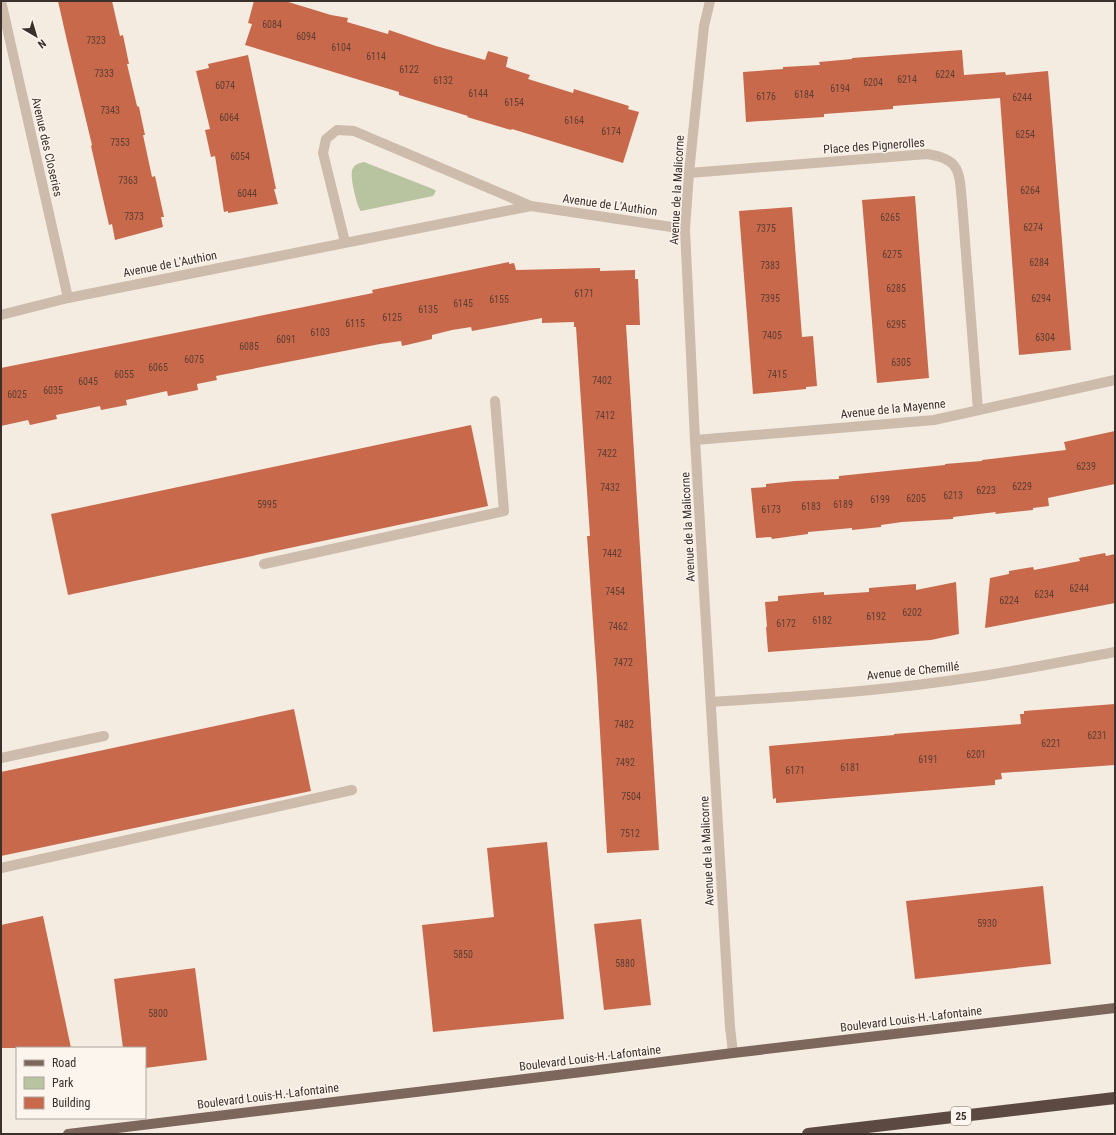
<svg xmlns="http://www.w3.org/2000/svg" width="1116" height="1135" viewBox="0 0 1116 1135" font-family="'Roboto Condensed',sans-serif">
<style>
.green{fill:#b8c4a0}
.building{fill:#c8694b}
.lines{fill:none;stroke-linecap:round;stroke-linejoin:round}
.minor{stroke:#cdbbac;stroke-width:10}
.major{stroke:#7d675c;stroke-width:10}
.highway{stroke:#5c4a42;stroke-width:12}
.labels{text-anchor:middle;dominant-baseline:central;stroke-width:3;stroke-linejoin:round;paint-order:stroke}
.number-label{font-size:10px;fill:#5e3e33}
.shield{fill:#fbf5ee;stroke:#756b66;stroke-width:1}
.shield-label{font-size:11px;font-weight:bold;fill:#3b302b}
.street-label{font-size:12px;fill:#3b302b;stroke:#fbf5ee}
</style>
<rect width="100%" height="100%" fill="#f4ebe1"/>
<path class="green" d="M364,162L433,189L436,191L433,196L361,211C357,207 350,177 352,171C353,165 358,163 364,162Z"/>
<g class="building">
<path d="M58,1H112L120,36L123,35L129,64H127L137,106L139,107L145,135H143L152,177L155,176L164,217H161L163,227L115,240L112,224L109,225L91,146L92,145L67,41Z"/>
<path d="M254,1H285L331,15L348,18L347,22L388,34L389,30L436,46L485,60L488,51L508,57L506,67L530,75L528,79L573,93L574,89L629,106L628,109L639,112L623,163L512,129L511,130L467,117L468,116L399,95V92L245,45L252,24L248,23Z"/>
<path d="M962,50L964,75L1005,72L1006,75L1048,71L1071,350L1019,355L1000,98L893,106V109L824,114V117L746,122L743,72L783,69V67L820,65L819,62L852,59V58Z"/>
<path d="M248,55L276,189H274L278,204L228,213V211L224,212L215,156L211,157L205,130L210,129L196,71L209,68L208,64Z"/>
<path d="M915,196L929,378L877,383L862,200Z"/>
<path d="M792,207L802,337L813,336L817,386L806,387V389L753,394L739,211Z"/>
<path d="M509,262V264L514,263L516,270L600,268V271L635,270V279H638L640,325H626L659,850L607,853L597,680L587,536H590L576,327H574V322L542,323V318L472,331L471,327L452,330L432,335V339L411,344L402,346L401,341L380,344L216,376L217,380L197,384L198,390L168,396L167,391L126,400L127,405L101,410L100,406L76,411L56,415L57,419L30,425L28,420L1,426V368L299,308L373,293L372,290Z"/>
<path d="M471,425L488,506L68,595L51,514Z"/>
<path d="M1115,431V484L1048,498L1049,506L1033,508V510L995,514L996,512L953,517V519L902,522L881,525V527L852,530V528L808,532V534L772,539L771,537L756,538L751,488L766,487V484L795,481L839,479V476L945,465V464L982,461V460L1066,450L1064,442Z"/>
<path d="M1105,553L1106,556L1115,554V603L985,628L990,578L1009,574V571L1033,567L1034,570L1080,561L1079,558Z"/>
<path d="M956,582L959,634L931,640L768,652L766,627H767L765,602L778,601V596L824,592V595L869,592V588L916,584V590Z"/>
<path d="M1115,704V765L1001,773L1002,779L995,780V785L776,803V798L773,799L769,746L894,735V734L1021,724L1020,714H1024V711Z"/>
<path d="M294,709L311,791L1,856V772Z"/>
<path d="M547,842L564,1019L433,1032L422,925L494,917L487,848Z"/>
<path d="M1043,886L1051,964L915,979L906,901Z"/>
<path d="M43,916L71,1048H1V925Z"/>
<path d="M641,919L651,1005L604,1010L594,924Z"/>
<path d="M195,968L207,1060L145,1068V1048H123L114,979Z"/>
</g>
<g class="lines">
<g class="minor">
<path d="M1,1L68,298"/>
<path d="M710,1L704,26L689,173L685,229L695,440L730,1027L733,1053"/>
<path d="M689,173L927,154C961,159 959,172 962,202L978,410"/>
<path d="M345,242L323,153L326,139L337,130L354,131L531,206"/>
<path d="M1,315L68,298L531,206L685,229"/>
<path d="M695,440L934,420L1115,380"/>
<path d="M264,564L504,511L495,401"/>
<path d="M711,702C790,697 869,692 947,681C1004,674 1059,662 1115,652"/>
<path d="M1,758L104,736"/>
<path d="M1,868L352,790"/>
</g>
<path class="major" d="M68,1134L582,1072L733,1053L1115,1008"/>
<path class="highway" d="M808,1134L1115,1098"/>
</g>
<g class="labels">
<g class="number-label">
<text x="272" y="24">6084</text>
<text x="306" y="36">6094</text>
<text x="96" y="40">7323</text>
<text x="341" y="47">6104</text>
<text x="376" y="56">6114</text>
<text x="409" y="69">6122</text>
<text x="104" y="73">7333</text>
<text x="945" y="74">6224</text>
<text x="907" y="79">6214</text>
<text x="443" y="80">6132</text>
<text x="873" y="82">6204</text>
<text x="225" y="85">6074</text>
<text x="840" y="88">6194</text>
<text x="478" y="93">6144</text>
<text x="804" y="94">6184</text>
<text x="766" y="96">6176</text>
<text x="1022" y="97">6244</text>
<text x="514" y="102">6154</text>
<text x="110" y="110">7343</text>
<text x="229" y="117">6064</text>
<text x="574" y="120">6164</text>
<text x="611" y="131">6174</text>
<text x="1025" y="134">6254</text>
<text x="120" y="142">7353</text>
<text x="240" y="156">6054</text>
<text x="128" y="180">7363</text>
<text x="1030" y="190">6264</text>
<text x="247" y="193">6044</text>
<text x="134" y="216">7373</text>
<text x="890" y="217">6265</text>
<text x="1033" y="227">6274</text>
<text x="766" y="228">7375</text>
<text x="892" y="254">6275</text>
<text x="1039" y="262">6284</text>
<text x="770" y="265">7383</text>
<text x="896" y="288">6285</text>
<text x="584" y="293">6171</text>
<text x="770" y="298">7395</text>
<text x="1041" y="298">6294</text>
<text x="499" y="299">6155</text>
<text x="463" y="303">6145</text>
<text x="428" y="309">6135</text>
<text x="392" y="317">6125</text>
<text x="355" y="323">6115</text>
<text x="896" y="324">6295</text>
<text x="320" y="332">6103</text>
<text x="772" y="335">7405</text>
<text x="1045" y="337">6304</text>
<text x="286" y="339">6091</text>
<text x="249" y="346">6085</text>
<text x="194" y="359">6075</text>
<text x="901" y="362">6305</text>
<text x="158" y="367">6065</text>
<text x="124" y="374">6055</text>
<text x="777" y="374">7415</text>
<text x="602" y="380">7402</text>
<text x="88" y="381">6045</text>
<text x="53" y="390">6035</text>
<text x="17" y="394">6025</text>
<text x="605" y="415">7412</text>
<text x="607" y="453">7422</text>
<text x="1086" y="466">6239</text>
<text x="1022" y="486">6229</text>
<text x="610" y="487">7432</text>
<text x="986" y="490">6223</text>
<text x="953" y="495">6213</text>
<text x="916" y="498">6205</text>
<text x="880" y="499">6199</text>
<text x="267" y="504">5995</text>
<text x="843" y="504">6189</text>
<text x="811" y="506">6183</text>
<text x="771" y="509">6173</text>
<text x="612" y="553">7442</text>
<text x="1079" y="588">6244</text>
<text x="615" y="591">7454</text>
<text x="1044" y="594">6234</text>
<text x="1009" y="600">6224</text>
<text x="912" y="612">6202</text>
<text x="876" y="616">6192</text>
<text x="822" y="620">6182</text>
<text x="786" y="623">6172</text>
<text x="618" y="626">7462</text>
<text x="623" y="662">7472</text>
<text x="624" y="724">7482</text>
<text x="1097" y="735">6231</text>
<text x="1051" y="743">6221</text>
<text x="976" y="754">6201</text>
<text x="928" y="759">6191</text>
<text x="625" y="762">7492</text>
<text x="850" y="767">6181</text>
<text x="795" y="770">6171</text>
<text x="631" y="796">7504</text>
<text x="630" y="833">7512</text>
<text x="987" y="923">5930</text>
<text x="463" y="954">5850</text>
<text x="625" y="963">5880</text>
<text x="158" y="1013">5800</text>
</g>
<rect class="shield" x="951" y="1107" width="20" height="18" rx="3"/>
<g class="shield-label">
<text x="961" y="1116">25</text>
</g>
<g class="street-label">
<text transform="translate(874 146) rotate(-4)">Place des Pignerolles</text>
<text transform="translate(47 147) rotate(77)">Avenue des Closeries</text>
<text transform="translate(677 190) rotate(-87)">Avenue de la Malicorne</text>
<text transform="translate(610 205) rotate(8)">Avenue de L'Authion</text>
<text transform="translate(170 264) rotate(-11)">Avenue de L'Authion</text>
<text transform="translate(893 409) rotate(-6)">Avenue de la Mayenne</text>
<text transform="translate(688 527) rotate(-93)">Avenue de la Malicorne</text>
<text transform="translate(913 671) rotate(-6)">Avenue de Chemillé</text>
<text transform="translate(707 851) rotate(-93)">Avenue de la Malicorne</text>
<text transform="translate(911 1019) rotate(-7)">Boulevard Louis-H.-Lafontaine</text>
<text transform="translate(590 1058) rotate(-7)">Boulevard Louis-H.-Lafontaine</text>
<text transform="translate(268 1096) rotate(-7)">Boulevard Louis-H.-Lafontaine</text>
</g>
</g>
<rect width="1116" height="1135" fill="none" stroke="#3b302b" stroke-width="4"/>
<rect x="16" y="1047" width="130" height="72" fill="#fbf5ee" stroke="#aea6a0"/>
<rect x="24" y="1060" width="20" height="6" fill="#7d675c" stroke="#aea6a0"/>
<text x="52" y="1067" font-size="12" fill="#3b302b">Road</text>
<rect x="24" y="1077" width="20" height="12" fill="#b8c4a0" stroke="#aea6a0"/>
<text x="52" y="1087" font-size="12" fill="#3b302b">Park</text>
<rect x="24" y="1097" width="20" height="12" fill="#c8694b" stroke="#aea6a0"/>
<text x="52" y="1107" font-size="12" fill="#3b302b">Building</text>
<g transform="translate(36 36) rotate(142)" stroke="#fbf5ee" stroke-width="3" paint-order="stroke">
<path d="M0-3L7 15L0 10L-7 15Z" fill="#3b302b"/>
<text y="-6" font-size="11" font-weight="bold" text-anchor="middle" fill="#3b302b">N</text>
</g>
</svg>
